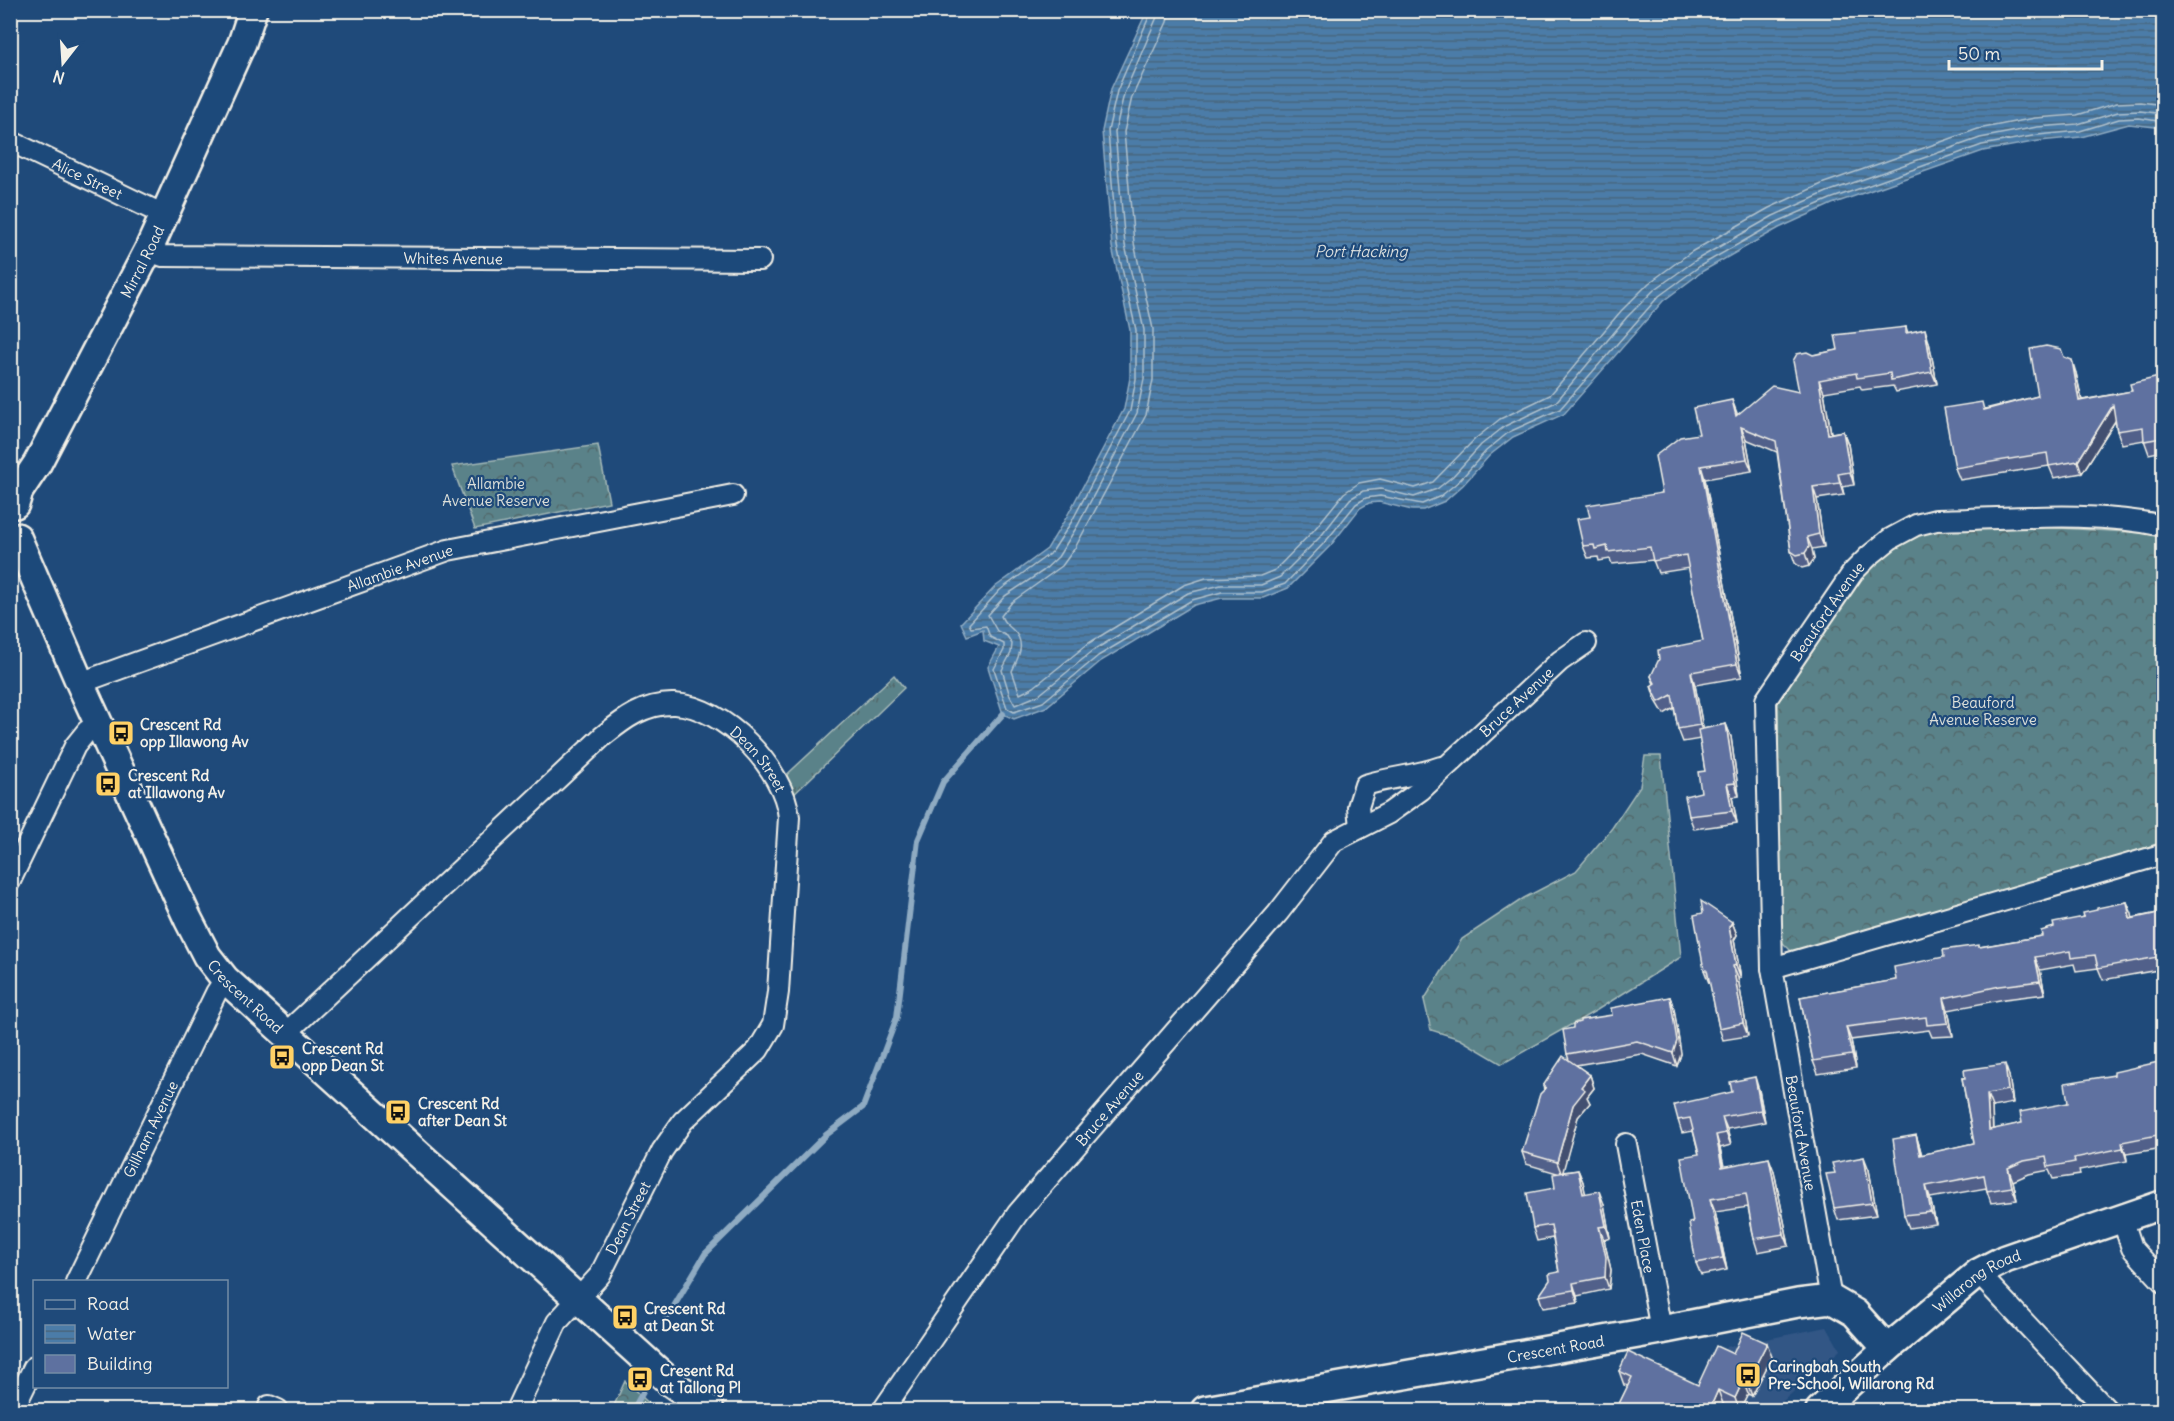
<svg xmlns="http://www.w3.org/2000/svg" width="2174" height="1421" viewBox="0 0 2174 1421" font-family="Delius,sans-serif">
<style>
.built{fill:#325685}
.grass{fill:url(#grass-tufts);stroke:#a7bab8;stroke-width:1.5}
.forest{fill:url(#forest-crowns);stroke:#a7bab8;stroke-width:1.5}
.water{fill:url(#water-rules);stroke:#8fabc2;stroke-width:1.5}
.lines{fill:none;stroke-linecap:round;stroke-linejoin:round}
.shore{stroke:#b0c2ce;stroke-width:1.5}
.stream{stroke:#8fabc2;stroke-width:6}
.street-casing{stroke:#f4f1e8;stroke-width:24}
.secondary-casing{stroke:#f4f1e8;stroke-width:32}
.street{stroke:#1f4a7a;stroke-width:20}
.secondary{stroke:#1f4a7a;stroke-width:27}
.wall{fill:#51618a;stroke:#f4f1e8;stroke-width:1.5}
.shaded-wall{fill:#424f70;stroke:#f4f1e8;stroke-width:1.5}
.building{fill:#5e71a0;stroke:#f4f1e8;stroke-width:1.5}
.labels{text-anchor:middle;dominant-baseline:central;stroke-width:4.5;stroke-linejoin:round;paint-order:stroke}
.street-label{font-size:15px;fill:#f4f1e8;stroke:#1f4a7a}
.park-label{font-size:15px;fill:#dde0da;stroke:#1f4a7a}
.poi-label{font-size:15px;font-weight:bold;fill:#f4f1e8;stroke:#1f4a7a;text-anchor:start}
.water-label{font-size:16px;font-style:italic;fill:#dbdfde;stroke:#1f4a7a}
</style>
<defs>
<pattern id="grass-tufts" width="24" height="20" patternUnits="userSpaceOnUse" patternTransform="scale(1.5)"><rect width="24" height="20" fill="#5a8289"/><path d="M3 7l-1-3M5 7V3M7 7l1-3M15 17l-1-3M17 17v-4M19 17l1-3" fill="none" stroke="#52686b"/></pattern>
<pattern id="forest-crowns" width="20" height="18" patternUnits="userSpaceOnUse" patternTransform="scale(1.5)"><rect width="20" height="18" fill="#5a8289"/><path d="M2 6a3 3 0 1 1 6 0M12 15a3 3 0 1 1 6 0" fill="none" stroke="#52686b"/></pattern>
<pattern id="water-rules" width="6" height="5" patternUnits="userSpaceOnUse" patternTransform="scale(1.5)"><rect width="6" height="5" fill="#4b7ca8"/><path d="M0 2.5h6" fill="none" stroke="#4a657c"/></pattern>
</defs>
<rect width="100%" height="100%" fill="#1f4a7a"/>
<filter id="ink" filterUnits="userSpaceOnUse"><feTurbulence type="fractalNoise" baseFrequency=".0167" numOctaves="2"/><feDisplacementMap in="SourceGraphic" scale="12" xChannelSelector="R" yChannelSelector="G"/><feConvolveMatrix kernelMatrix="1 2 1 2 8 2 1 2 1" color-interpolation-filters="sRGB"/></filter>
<g filter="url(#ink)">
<path class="built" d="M1827,1327L1840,1350L1773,1410H1734L1702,1396L1726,1347Z"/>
<path class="grass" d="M894,675L904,688L787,801L779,782Z"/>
<g class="forest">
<path d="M598,445L609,502L475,529L452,466Z"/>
<path d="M1954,522L2163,534V842L1947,912L1796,956L1779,939L1778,693L1856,580L1896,545Z"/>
<path d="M1645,756H1661L1681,957L1597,1010L1502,1064L1460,1039L1431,1030L1424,1000L1462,939L1524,898L1576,871L1612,828L1640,786Z"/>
<path d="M625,1381L656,1410H612Z"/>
</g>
<path class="water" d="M1147,11H2163V128L2129,124L2081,137L2039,141L1983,151L1832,204L1779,228L1703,271L1663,301L1564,414L1513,437L1490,455L1463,485L1445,501L1423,510H1412L1379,502L1369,503L1360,508L1331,545L1288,588L1263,598H1222L1194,605L1101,661L1046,707L1014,719L1003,714L988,667L999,647L984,641L983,630L967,636L961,623L995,587L1047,549L1066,518L1124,409L1130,378V330L1112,247L1102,131L1111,89Z"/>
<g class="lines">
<g class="shore">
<path d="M1152,10L1117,91L1108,131L1117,246L1136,330V379L1130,411L1072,521L1052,552L1000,590L969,624L971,628L986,626L990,637L1004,644V650L994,669L1007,708L1014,712L1043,702L1098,656L1192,600L1222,592H1262L1285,584L1326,541L1356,504L1366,498L1380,496L1422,504L1441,496L1459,481L1486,451L1509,432L1560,409L1659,296L1700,266L1777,222L1830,199L1982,145L2038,135L2080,131L2119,119L2139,118L2164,122"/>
<path d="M1160,10L1124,94L1115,132L1125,245L1144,330V379L1137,413L1078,525L1058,557L1043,571L1005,596L988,615L997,631L1007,636L1012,644L1011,653L1002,670L1010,696L1015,705L1039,695L1094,650L1188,593L1221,585H1261L1280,577L1321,536L1350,499L1363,491L1381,489L1414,497L1437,489L1453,476L1481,445L1505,426L1556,402L1627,317L1654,290L1696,260L1773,216L1827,192L1980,138L2037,127L2078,124L2118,112L2140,111L2164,114"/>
<path d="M1169,10L1167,22L1132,97L1124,132L1134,243L1153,329V380L1146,415L1075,548L1062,566L1012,602L1001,616C1004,624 1007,624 1013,630C1027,643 1018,658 1012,671L1020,694L1034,687L1089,643L1184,585L1206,578L1260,576L1275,570L1314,530L1344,493L1359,483L1380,479L1415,488L1433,482L1475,439L1500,419L1550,395L1621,311L1649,283L1691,252L1769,208L1824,183L1978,129L2035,118L2077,115L2117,103L2140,102L2164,105"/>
</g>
<g class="stream">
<path d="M664,1323L705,1254L826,1135L863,1107L897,1017L918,840L943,782L1003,714"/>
<path d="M633,1410L643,1392"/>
</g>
<defs>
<g id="street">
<path id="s1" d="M10,141L164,215"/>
<path id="s2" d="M148,251L163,256L760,260"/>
<path id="s3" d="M80,683L448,550L733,495"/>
<path d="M1360,827L1358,807L1365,785C1391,777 1416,776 1441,767"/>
<path d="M10,881L75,746L87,731L98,724"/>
<path d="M1772,968L2164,854"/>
<path id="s4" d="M285,1034L603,736C624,719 645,703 674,704C724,706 784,768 789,817L778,992L773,1025L758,1050L683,1121L662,1151L600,1275L557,1322L516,1410"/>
<path id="s5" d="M1626,1144L1661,1330"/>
<path d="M2122,1218L2132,1248L2164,1283"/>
<path d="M1978,1273L2107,1410"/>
<path id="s6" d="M76,1282L216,993L225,979"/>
<path id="s7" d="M1831,1299L1772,968L1766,700L1853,572L1869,556L1890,539L1916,525L1936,520C2010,519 2090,510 2164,526"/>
<path d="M269,1406L278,1410"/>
<path d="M13,1410L34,1367"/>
<path id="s8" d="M883,1410L1018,1213L1278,913L1334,841L1389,813L1421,790L1560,661L1586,643"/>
</g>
<g id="secondary">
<path id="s9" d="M15,504L19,491L37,464L148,251L242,43L253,10"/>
<path id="s10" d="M17,537L80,683L188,919L207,956L225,979L670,1382L710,1410"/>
<path id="s11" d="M1205,1410L1661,1330L1798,1303L1831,1299L1855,1313L1887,1349"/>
<path id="s12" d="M1820,1410L1887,1349L1978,1273L2005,1259L2164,1204"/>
</g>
</defs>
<use href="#street" class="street-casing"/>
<use href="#secondary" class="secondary-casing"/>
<use href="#street" class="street"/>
<use href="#secondary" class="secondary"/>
</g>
<g class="wall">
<path d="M1906,327L1908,333L1929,342L1937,384L1896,392L1893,386L1862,390L1860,386L1824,392L1831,433L1843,431L1848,444L1854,485L1842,487L1844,495L1817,499L1824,547L1812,549L1814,559L1809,566L1802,568L1795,563L1791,551L1777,452L1746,439L1752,471L1705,479L1742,677L1695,685L1703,729L1726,724L1731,737L1739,796L1732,797L1737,823L1694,829L1689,816L1701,792L1705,771L1700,739L1683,742L1678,729L1674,708L1664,714L1655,699L1651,686L1654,684L1651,676L1703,641L1689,568L1658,573L1653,560L1612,564L1610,559L1599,561L1598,557L1588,558L1583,546L1590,517L1662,493L1699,434L1737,415L1799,392L1813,355L1838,350Z"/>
<path d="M2064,357L2076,373L2082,400L2132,391L2163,376V451L2149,454L2144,440L2122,444L2117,431L2115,421L2082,473L2054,478L2049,466L1960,480L1955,468L1985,409L2038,396Z"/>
<path d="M2127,902L2132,918L2163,912V969L2103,980L2098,968L2076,971L2074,964L2040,970L2045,994L2005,999L1948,1010L1953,1036L1932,1037L1929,1030L1851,1040L1856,1068L1818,1074L1813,1061L1800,997L1896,980L1980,947L2042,936L2054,927L2084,917L2097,910Z"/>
<path d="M1732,922L1737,935L1734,940L1741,978H1738L1748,1036L1723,1040L1719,1028L1710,983H1709L1704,970Z"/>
<path d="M1670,997L1674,1009L1681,1054L1677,1066L1642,1054L1576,1065L1590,1075L1594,1088L1587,1097L1590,1103L1578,1117L1562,1172L1578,1170L1583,1182L1585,1193L1604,1204L1610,1238L1604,1240L1611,1270L1609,1289L1577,1296L1578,1303L1543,1308L1539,1296L1559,1272L1553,1238L1537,1241L1533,1228L1555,1188L1557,1173L1526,1164L1522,1152L1544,1090L1543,1086L1569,1060L1567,1054L1573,1028Z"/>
<path d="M2163,1061V1148L2126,1154L2127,1161L2079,1170L2080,1175L2053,1179L2049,1170L2029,1174L2013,1181L2017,1200L1991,1203L1986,1188L1930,1198L1936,1224L1909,1228L1904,1215L1916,1135L1922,1155L1974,1143L1962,1078L2009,1076L2013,1103L1992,1107L1993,1130L2022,1123L2068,1103L2114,1075Z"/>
<path d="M1759,1090L1765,1122L1727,1129L1731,1145L1720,1148L1724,1166L1774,1171L1789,1246L1758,1252L1754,1239L1748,1207L1715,1212L1727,1270L1701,1275L1696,1263L1693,1222L1699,1154L1693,1131L1682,1133L1678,1120Z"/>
<path d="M1869,1170L1877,1215L1838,1220L1834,1208Z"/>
<path d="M1733,1354L1772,1357L1752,1396L1748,1394L1740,1410H1736L1723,1404L1720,1410H1616L1628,1386L1624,1385L1619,1371L1698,1385Z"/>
</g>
<g class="shaded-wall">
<path d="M1925,329L1929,342L1937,384L1932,372Z"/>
<path d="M2072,360L2076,373L2084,413L2079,401Z"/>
<path d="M1819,380L1824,392L1833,446L1828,434Z"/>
<path d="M1732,400L1737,413L1740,429L1736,416Z"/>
<path d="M2113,405L2117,418L2082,473L2078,461Z"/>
<path d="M1741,427L1746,439L1752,471L1747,459Z"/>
<path d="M1843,431L1848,444L1854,485L1850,472Z"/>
<path d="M1701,466L1705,479L1742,677L1737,664Z"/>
<path d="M1838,474L1842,487L1844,495L1840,483Z"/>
<path d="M1813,487L1817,499L1824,547L1819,534Z"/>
<path d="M1807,537L1812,549L1814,559L1809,566L1805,553Z"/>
<path d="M1691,672L1695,685L1705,738L1700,725Z"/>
<path d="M1726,724L1731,737L1739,796L1735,783Z"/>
<path d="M1727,784L1732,797L1737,823L1732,811Z"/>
<path d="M2127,902L2132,914L2135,931L2130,919Z"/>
<path d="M1732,922L1737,935L1734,940L1741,978L1736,965L1729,927Z"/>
<path d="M2035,957L2040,970L2045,994L2040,981Z"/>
<path d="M1733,966L1738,978L1748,1036L1743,1023Z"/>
<path d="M1670,997L1674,1009L1681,1054L1677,1066L1673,1053Z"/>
<path d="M1944,998L1948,1010L1953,1036L1948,1023Z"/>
<path d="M1846,1027L1851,1040L1856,1068L1852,1055Z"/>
<path d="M2005,1064L2009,1076L2013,1103L2008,1090Z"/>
<path d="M1590,1075L1594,1088L1587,1097L1590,1103L1578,1117L1562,1175L1557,1162L1573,1105L1581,1087Z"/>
<path d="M1755,1077L1759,1090L1765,1122L1761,1110Z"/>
<path d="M1987,1094L1992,1107L1993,1143L1989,1130Z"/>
<path d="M1722,1117L1727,1129L1731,1145L1726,1133Z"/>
<path d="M1716,1135L1720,1148L1726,1179L1722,1167Z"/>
<path d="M1916,1135L1920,1148L1924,1168L1920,1155Z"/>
<path d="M2122,1142L2126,1154L2127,1161L2123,1148Z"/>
<path d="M1864,1157L1869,1170L1877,1215L1872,1203Z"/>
<path d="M1769,1158L1774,1171L1789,1246L1784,1234Z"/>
<path d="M2008,1168L2013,1181L2017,1200L2012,1187Z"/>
<path d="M1578,1170L1583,1182L1588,1206L1583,1194Z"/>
<path d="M1926,1186L1930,1198L1936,1224L1931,1212Z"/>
<path d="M1599,1191L1604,1204L1610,1238L1606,1226Z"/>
<path d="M1710,1199L1715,1212L1727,1270L1723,1258Z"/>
<path d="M1599,1227L1604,1240L1611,1270L1609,1289L1605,1277Z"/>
<path d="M1573,1283L1577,1296L1578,1303L1574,1290Z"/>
<path d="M1767,1343L1772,1357L1752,1396L1747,1382Z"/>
<path d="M1743,1381L1748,1394L1740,1410H1739L1735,1398Z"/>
<path d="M1718,1390L1723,1404L1720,1410H1712L1711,1406Z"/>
<path d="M1704,1403L1707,1410H1701Z"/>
</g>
<g class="building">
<path d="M1906,327V333L1925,329L1932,372L1891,380L1890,373L1857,378L1856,373L1819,380L1828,434L1843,431L1850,472L1838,474L1840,483L1813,487L1819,534L1807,537L1809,547L1805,553L1797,555L1791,551L1776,441L1741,427L1747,459L1701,466L1737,664L1691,672L1700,725L1678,729L1672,695L1659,702L1651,686L1655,683L1651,676L1659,659L1658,650L1703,641L1686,555L1653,561L1650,547L1608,552L1607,546L1595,549L1594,545L1583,546L1577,519L1590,517L1587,505L1662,493L1655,456L1680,437L1699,434L1693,408L1732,400L1736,416L1772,386L1799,392L1793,361L1797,354L1807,352L1813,355L1838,350L1835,335Z"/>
<path d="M2046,346L2061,349L2064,357L2072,360L2079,401L2132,391L2130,384L2163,376V428H2161L2162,438L2144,441L2143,427L2117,431L2113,405L2078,461L2049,466L2047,453L1955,468L1944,408L1982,402L1984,410L2038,396L2030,349Z"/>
<path d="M1726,724L1735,783L1727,784L1732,811L1689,816L1685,796L1701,792L1698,772L1705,771L1698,730Z"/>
<path d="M1701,901L1732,922L1729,927L1736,965L1733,966L1743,1023L1719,1028L1707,970H1704L1694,915L1703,913Z"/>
<path d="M2127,902L2130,919L2163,912V956L2098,968L2095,955L2071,958L2070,951L2035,957L2040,981L2000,986L1944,998L1948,1023L1927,1025L1926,1017L1846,1027L1852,1055L1813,1061L1800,997L1896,980L1894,967L1944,957L1943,950L1979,945V947L2042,936L2041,931L2054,927L2053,923L2084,917L2083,913L2097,910V908Z"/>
<path d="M1670,997L1677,1041L1673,1053L1637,1041L1567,1054L1563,1030L1573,1028V1024L1580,1022V1020L1612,1015L1611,1008Z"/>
<path d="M1563,1056L1590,1075L1581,1087L1585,1090L1573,1105L1557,1162L1522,1152L1540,1094L1546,1088L1543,1086Z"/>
<path d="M2163,1061V1134L2122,1142L2123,1148L2074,1158L2075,1162L2048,1167L2046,1157L2024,1161L2008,1168L2012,1187L1987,1191L1984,1175L1926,1186L1931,1212L1904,1215L1893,1139L1916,1135L1920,1155L1974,1143L1962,1078H1965L1964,1070L2005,1064L2008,1090L1987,1094L1989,1130L2022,1123L2020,1112L2068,1103L2065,1083L2114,1075V1072Z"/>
<path d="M1755,1077L1761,1110L1722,1117L1726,1133L1716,1135L1722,1167L1769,1158L1784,1234L1754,1239L1746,1194L1710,1199L1723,1258L1696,1263L1689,1223L1693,1222L1681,1157L1699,1154L1690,1118L1678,1120L1674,1105L1732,1092L1730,1082Z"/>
<path d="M1864,1157L1872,1203L1834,1208L1826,1174L1835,1173L1832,1163Z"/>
<path d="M1578,1170L1583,1194L1599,1191L1606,1226L1599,1227L1606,1257L1605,1277L1573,1283L1574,1290L1539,1296L1550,1280L1549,1274L1559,1272L1551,1225L1533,1228L1527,1193L1555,1188L1553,1174Z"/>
<path d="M1743,1332L1767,1343L1747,1382L1743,1381L1735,1398L1718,1390L1711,1406L1704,1403L1701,1410H1616L1632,1377L1619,1371L1628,1352L1698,1385L1716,1346L1733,1354Z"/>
</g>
</g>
<defs>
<symbol id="bus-square" viewBox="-11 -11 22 22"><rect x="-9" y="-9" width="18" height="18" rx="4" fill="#ffd166" stroke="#1f4a7a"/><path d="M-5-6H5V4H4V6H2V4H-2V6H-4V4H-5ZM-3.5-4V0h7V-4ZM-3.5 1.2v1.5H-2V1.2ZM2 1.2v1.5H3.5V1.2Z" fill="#111"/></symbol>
</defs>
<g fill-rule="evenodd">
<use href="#bus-square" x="106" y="718" width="30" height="30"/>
<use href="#bus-square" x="93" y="769" width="30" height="30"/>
<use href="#bus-square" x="267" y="1042" width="30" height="30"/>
<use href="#bus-square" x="383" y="1097" width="30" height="30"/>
<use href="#bus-square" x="610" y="1302" width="30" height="30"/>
<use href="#bus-square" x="1733" y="1360" width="30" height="30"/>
<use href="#bus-square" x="625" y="1364" width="30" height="30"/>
</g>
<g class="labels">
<g class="street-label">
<text stroke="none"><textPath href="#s1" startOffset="86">Alice Street</textPath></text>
<text stroke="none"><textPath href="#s2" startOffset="306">Whites Avenue</textPath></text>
<text stroke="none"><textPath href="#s9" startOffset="274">Mirral Road</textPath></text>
<text stroke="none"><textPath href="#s3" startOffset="340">Allambie Avenue</textPath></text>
<text stroke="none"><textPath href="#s7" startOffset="712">Beauford Avenue</textPath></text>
<text stroke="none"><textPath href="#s8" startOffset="958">Bruce Avenue</textPath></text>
<text stroke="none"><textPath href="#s4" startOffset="620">Dean Street</textPath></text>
<text stroke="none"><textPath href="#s10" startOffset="516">Crescent Road</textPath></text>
<text stroke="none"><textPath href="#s8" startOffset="378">Bruce Avenue</textPath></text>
<text stroke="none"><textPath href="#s6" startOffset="170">Gillham Avenue</textPath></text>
<text transform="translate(1801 1133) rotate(80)">Beauford Avenue</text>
<text transform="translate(628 1218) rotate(-63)">Dean Street</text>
<text stroke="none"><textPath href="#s5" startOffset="94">Eden Place</textPath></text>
<text stroke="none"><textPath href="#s12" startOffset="204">Willarong Road</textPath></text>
<text stroke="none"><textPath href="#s11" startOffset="356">Crescent Road</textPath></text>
</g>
<g class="park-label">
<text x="496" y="483">Allambie<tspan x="496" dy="17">Avenue Reserve</tspan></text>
<text x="1983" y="702">Beauford<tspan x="1983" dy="17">Avenue Reserve</tspan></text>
</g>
<g class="poi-label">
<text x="140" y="724">Crescent Rd<tspan x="140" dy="17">opp Illawong Av</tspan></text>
<text x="128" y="775">Crescent Rd<tspan x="128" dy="17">at Illawong Av</tspan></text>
<text x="302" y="1048">Crescent Rd<tspan x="302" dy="17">opp Dean St</tspan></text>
<text x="418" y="1103">Crescent Rd<tspan x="418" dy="17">after Dean St</tspan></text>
<text x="644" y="1308">Crescent Rd<tspan x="644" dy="17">at Dean St</tspan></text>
<text x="1768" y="1366">Caringbah South<tspan x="1768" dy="17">Pre-School, Willarong Rd</tspan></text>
<text x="660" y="1370">Cresent Rd<tspan x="660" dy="17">at Tallong Pl</tspan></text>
</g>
<g class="water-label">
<text x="1361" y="251">Port Hacking</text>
</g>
</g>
<rect width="2174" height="1421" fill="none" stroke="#1f4a7a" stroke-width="36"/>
<rect x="18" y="18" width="2138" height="1385" fill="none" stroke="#f4f1e8" stroke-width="2" filter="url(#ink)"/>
<rect x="33" y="1280" width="195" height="108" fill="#1f4a7a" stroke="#748da6" stroke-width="1.5"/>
<rect x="45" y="1300" width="30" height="9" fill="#1f4a7a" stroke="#748da6" stroke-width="1.5"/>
<text x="87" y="1310" font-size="18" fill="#f4f1e8">Road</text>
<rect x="45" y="1325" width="30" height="18" fill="url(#water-rules)" stroke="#748da6" stroke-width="1.5"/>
<text x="87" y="1340" font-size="18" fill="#f4f1e8">Water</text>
<rect x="45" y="1355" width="30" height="18" fill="#5e71a0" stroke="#748da6" stroke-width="1.5"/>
<text x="87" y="1370" font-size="18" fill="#f4f1e8">Building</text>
<g transform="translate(63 63) rotate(197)" stroke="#1f4a7a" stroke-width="4.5" paint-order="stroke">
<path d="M0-4.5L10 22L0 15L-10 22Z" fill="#f4f1e8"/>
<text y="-9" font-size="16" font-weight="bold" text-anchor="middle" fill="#f4f1e8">N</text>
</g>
<path d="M1949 60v9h153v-9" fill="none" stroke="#f4f1e8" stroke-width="3"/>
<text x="1958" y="60" font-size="18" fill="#f4f1e8" stroke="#1f4a7a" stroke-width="4.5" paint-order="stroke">50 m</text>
</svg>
